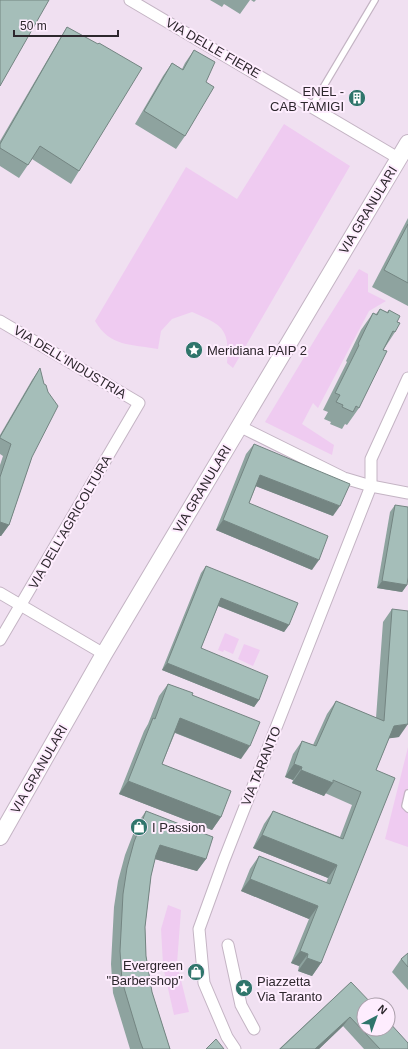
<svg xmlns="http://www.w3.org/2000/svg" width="408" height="1049" viewBox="0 0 408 1049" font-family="Helvetica,sans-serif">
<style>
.green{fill:#efcbf1}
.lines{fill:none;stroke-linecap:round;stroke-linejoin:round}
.lane-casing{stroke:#c4b4c4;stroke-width:8}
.street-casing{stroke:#c4b4c4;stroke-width:13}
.secondary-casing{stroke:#c4b4c4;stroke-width:18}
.lane{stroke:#fff;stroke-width:5.5}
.street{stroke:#fff;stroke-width:11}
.secondary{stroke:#fff;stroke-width:16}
.wall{fill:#8ea39f}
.shaded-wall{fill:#748582}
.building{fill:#a5beb9;stroke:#748582}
.labels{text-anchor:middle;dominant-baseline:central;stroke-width:4;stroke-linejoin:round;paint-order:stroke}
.street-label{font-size:13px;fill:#2d272d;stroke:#feedfe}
.poi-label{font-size:13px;fill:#2d272d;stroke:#feedfe;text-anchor:start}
</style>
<rect width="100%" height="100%" fill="#f0e0f1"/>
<g class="green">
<path d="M284,124L350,166L233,368L227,363C230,328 222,325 192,312L172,319L161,331L158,349C131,344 110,347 95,321L186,167L237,199Z"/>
<path d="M359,269L368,274V292L386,301L369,311L318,408L313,403L302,424L334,445L332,455L265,422L320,331Z"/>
<path d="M225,633L239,639L233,654L224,650L223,652L218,650Z"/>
<path d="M244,644L260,650L253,666L238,659Z"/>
<path d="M408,747V847L385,839Z"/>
<path d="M168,905L181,910L177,964L163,965L161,929Z"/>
<path d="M178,968L189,1012L174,1015L164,971Z"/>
</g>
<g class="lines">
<defs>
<g id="lane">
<path d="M312,106L375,0"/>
<path d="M408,793L405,806L408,809"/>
</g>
<g id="street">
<path d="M130,0L398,158"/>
<path d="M0,321L139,403L0,640"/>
<path d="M239,426L344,478L371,486L408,493"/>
<path d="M0,593L104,654"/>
<path d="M228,945L241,1005L254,1029"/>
<path d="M235,1049L227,1037L204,983L199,929L224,860L371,486V459L408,378"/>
</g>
<path id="secondary" d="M0,837L104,654L408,143"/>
</defs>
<use href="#lane" class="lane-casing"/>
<use href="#street" class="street-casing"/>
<use href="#secondary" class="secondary-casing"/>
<use href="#lane" class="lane"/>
<use href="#street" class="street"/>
<use href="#secondary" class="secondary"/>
</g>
<g class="wall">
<path d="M210,0H250L240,14L224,4L222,7Z"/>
<path d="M251,0H256L254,2Z"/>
<path d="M67,27L79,171L71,184L32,159L19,178L0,166V141L59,40Z"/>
<path d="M194,50L185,136L176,149L135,124L163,76L172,63L182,69L185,63Z"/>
<path d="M408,218V306L372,287Z"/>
<path d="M380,309L387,312L389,310L397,322L395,332L384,349L359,408L347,425L345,424L342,429L330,424L331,422L324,419L328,412L323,410L347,362L346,361L361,330L373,313L376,314Z"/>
<path d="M40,368L32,457L9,525L1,536H0V465L3,456L0,454V435L32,380Z"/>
<path d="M254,444L333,516L256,486L249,503L312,570L216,530L246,454Z"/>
<path d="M395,505L407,585L402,592L377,588L390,512Z"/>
<path d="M206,566L289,625L284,632L218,606L201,648L259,700L254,707L162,670L201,573Z"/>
<path d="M392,609L399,737L389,738L376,770L321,963L312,976L298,971L299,966L291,963L309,919L241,891L250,869L259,856L326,883L328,878L253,848L264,824L273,811L340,837L352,805L325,793L324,796L292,783L293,780L285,777L293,754L302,741L313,745L327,714L336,701L376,718L383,622Z"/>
<path d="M168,684L192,695L241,759L175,733L162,764L221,817L212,830L119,794L144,731L148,724L159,696Z"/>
<path d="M146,811L206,859L197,871L155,859L151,876L145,927L146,956L152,992L170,1049H130L113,993L111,964L114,907L118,881L125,855L137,824Z"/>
<path d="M408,953V990L392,972L401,959Z"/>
<path d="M351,982L408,1049H364L343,1026L319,1049H279Z"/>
</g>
<g class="shaded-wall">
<path d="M260,475L340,506L333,516L253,485Z"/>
<path d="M223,520L319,560L312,570L216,530Z"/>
<path d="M0,522L9,525L1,536H0Z"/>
<path d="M382,581L407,585L402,592L377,588Z"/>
<path d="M221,598L289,625L284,632L216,605Z"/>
<path d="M167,663L259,700L254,707L162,670Z"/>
<path d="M180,718L250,746L241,759L171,731Z"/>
<path d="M408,724L399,737L385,739L394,726Z"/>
<path d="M294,764L302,767L293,780L285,777Z"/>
<path d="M301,770L333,783L324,796L292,783Z"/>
<path d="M128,781L221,817L212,830L119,794Z"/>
<path d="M262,835L337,865L328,878L253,848Z"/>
<path d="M160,845L206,859L197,871L151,858Z"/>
<path d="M250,879L318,906L309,919L241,891Z"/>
<path d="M300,951L308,954L299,966L291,963Z"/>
<path d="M307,958L321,963L312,976L298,971Z"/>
<path d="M350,1017L343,1026L319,1049H315Z"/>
</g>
<g class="building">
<path d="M0,0H49L0,86Z"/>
<path d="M67,27L98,44L99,43L142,68L79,171L40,146L28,165L0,148V144Z"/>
<path d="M194,50L215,62L206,82L214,87L185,136L144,111L172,63L183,70Z"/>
<path d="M408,224V283L384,270Z"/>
<path d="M380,309L388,313L389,310L400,316L397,322L400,323L395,332L393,331L383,350L387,351L359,408L356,406L353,412L342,407L343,405L336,402L340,395L335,393L359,345L358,344L373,313L377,315Z"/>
<path d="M40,368L44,384L46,385L48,392L58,406L32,457L9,525L0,522V477L11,444L0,438V437Z"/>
<path d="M254,444L350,484L340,506L260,475L249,503L328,536L319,560L223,520Z"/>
<path d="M395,505L408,507V577L407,585L382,581Z"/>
<path d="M206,566L298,603L289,625L221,598L201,648L268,676L259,700L167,663Z"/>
<path d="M392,609L408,611V724L394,726L376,770L395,778L321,963L307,958L308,954L300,951L318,906L250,879L259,856L330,884L337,865L262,835L273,811L343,839L361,792L333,780V783L301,770L302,767L294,764L302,741L316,746L336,701L384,721Z"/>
<path d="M168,684L193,693L192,695L260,722L250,746L180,718L162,764L231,791L221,817L128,781L153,718L155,719Z"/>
<path d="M146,811L213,837L206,859L160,845L156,855L151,876L145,927L146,956L152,992L170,1049H143L140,1041L122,981L120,951L123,894L127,868L134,842Z"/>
<path d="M408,953V967L401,959Z"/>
<path d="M351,982L373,1005H364V1029H388V1021L408,1043V1049H380L350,1017L315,1049H280Z"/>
<path d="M216,1039L224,1049H206Z"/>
</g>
<defs>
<symbol id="building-disc" viewBox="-11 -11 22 22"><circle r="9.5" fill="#2f756b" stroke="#feedfe"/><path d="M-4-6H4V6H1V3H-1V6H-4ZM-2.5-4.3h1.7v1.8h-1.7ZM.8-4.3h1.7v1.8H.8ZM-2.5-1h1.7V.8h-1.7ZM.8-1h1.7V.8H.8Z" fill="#fff"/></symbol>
<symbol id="sight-disc" viewBox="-11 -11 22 22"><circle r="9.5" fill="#2f756b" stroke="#feedfe"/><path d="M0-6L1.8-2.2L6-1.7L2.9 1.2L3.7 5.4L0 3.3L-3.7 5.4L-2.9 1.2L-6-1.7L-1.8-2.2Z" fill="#fff"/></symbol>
<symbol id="shop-disc" viewBox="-11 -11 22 22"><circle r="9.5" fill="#2f756b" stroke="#feedfe"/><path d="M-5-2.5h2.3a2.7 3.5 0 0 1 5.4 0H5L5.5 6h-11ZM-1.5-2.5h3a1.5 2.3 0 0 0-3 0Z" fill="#fff"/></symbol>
</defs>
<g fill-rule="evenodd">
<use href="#building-disc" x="347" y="88" width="20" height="20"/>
<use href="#sight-disc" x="184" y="340" width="20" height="20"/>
<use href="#shop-disc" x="129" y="817" width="20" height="20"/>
<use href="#shop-disc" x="186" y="962" width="20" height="20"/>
<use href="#sight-disc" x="234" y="978" width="20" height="20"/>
</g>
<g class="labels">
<g class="street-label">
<text transform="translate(213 48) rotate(30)">VIA DELLE FIERE</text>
<text transform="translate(368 210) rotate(-59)">VIA GRANULARI</text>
<text transform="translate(70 362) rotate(31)">VIA DELL'INDUSTRIA</text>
<text transform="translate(202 489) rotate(-59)">VIA GRANULARI</text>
<text transform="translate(70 522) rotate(-60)">VIA DELL'AGRICOLTURA</text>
<text transform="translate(261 766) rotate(-68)">VIA TARANTO</text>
<text transform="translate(39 769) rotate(-60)">VIA GRANULARI</text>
</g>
<g class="poi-label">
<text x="344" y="91" text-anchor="end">ENEL -<tspan x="344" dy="15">CAB TAMIGI</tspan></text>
<text x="207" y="350">Meridiana PAIP 2</text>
<text x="152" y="827">I Passion</text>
<text x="183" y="965" text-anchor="end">Evergreen<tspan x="183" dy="15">"Barbershop"</tspan></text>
<text x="257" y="981">Piazzetta<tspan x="257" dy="15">Via Taranto</tspan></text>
</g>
</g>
<g transform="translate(376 1017) rotate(41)"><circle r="19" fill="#feedfe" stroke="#aa9eaa"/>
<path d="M0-3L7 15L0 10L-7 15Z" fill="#2f756b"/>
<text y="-6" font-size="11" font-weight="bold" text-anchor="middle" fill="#2d272d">N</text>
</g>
<path d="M14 30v6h104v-6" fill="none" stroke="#2d272d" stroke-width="2"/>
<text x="20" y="30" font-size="12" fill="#2d272d" stroke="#feedfe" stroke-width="3" paint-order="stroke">50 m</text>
</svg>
